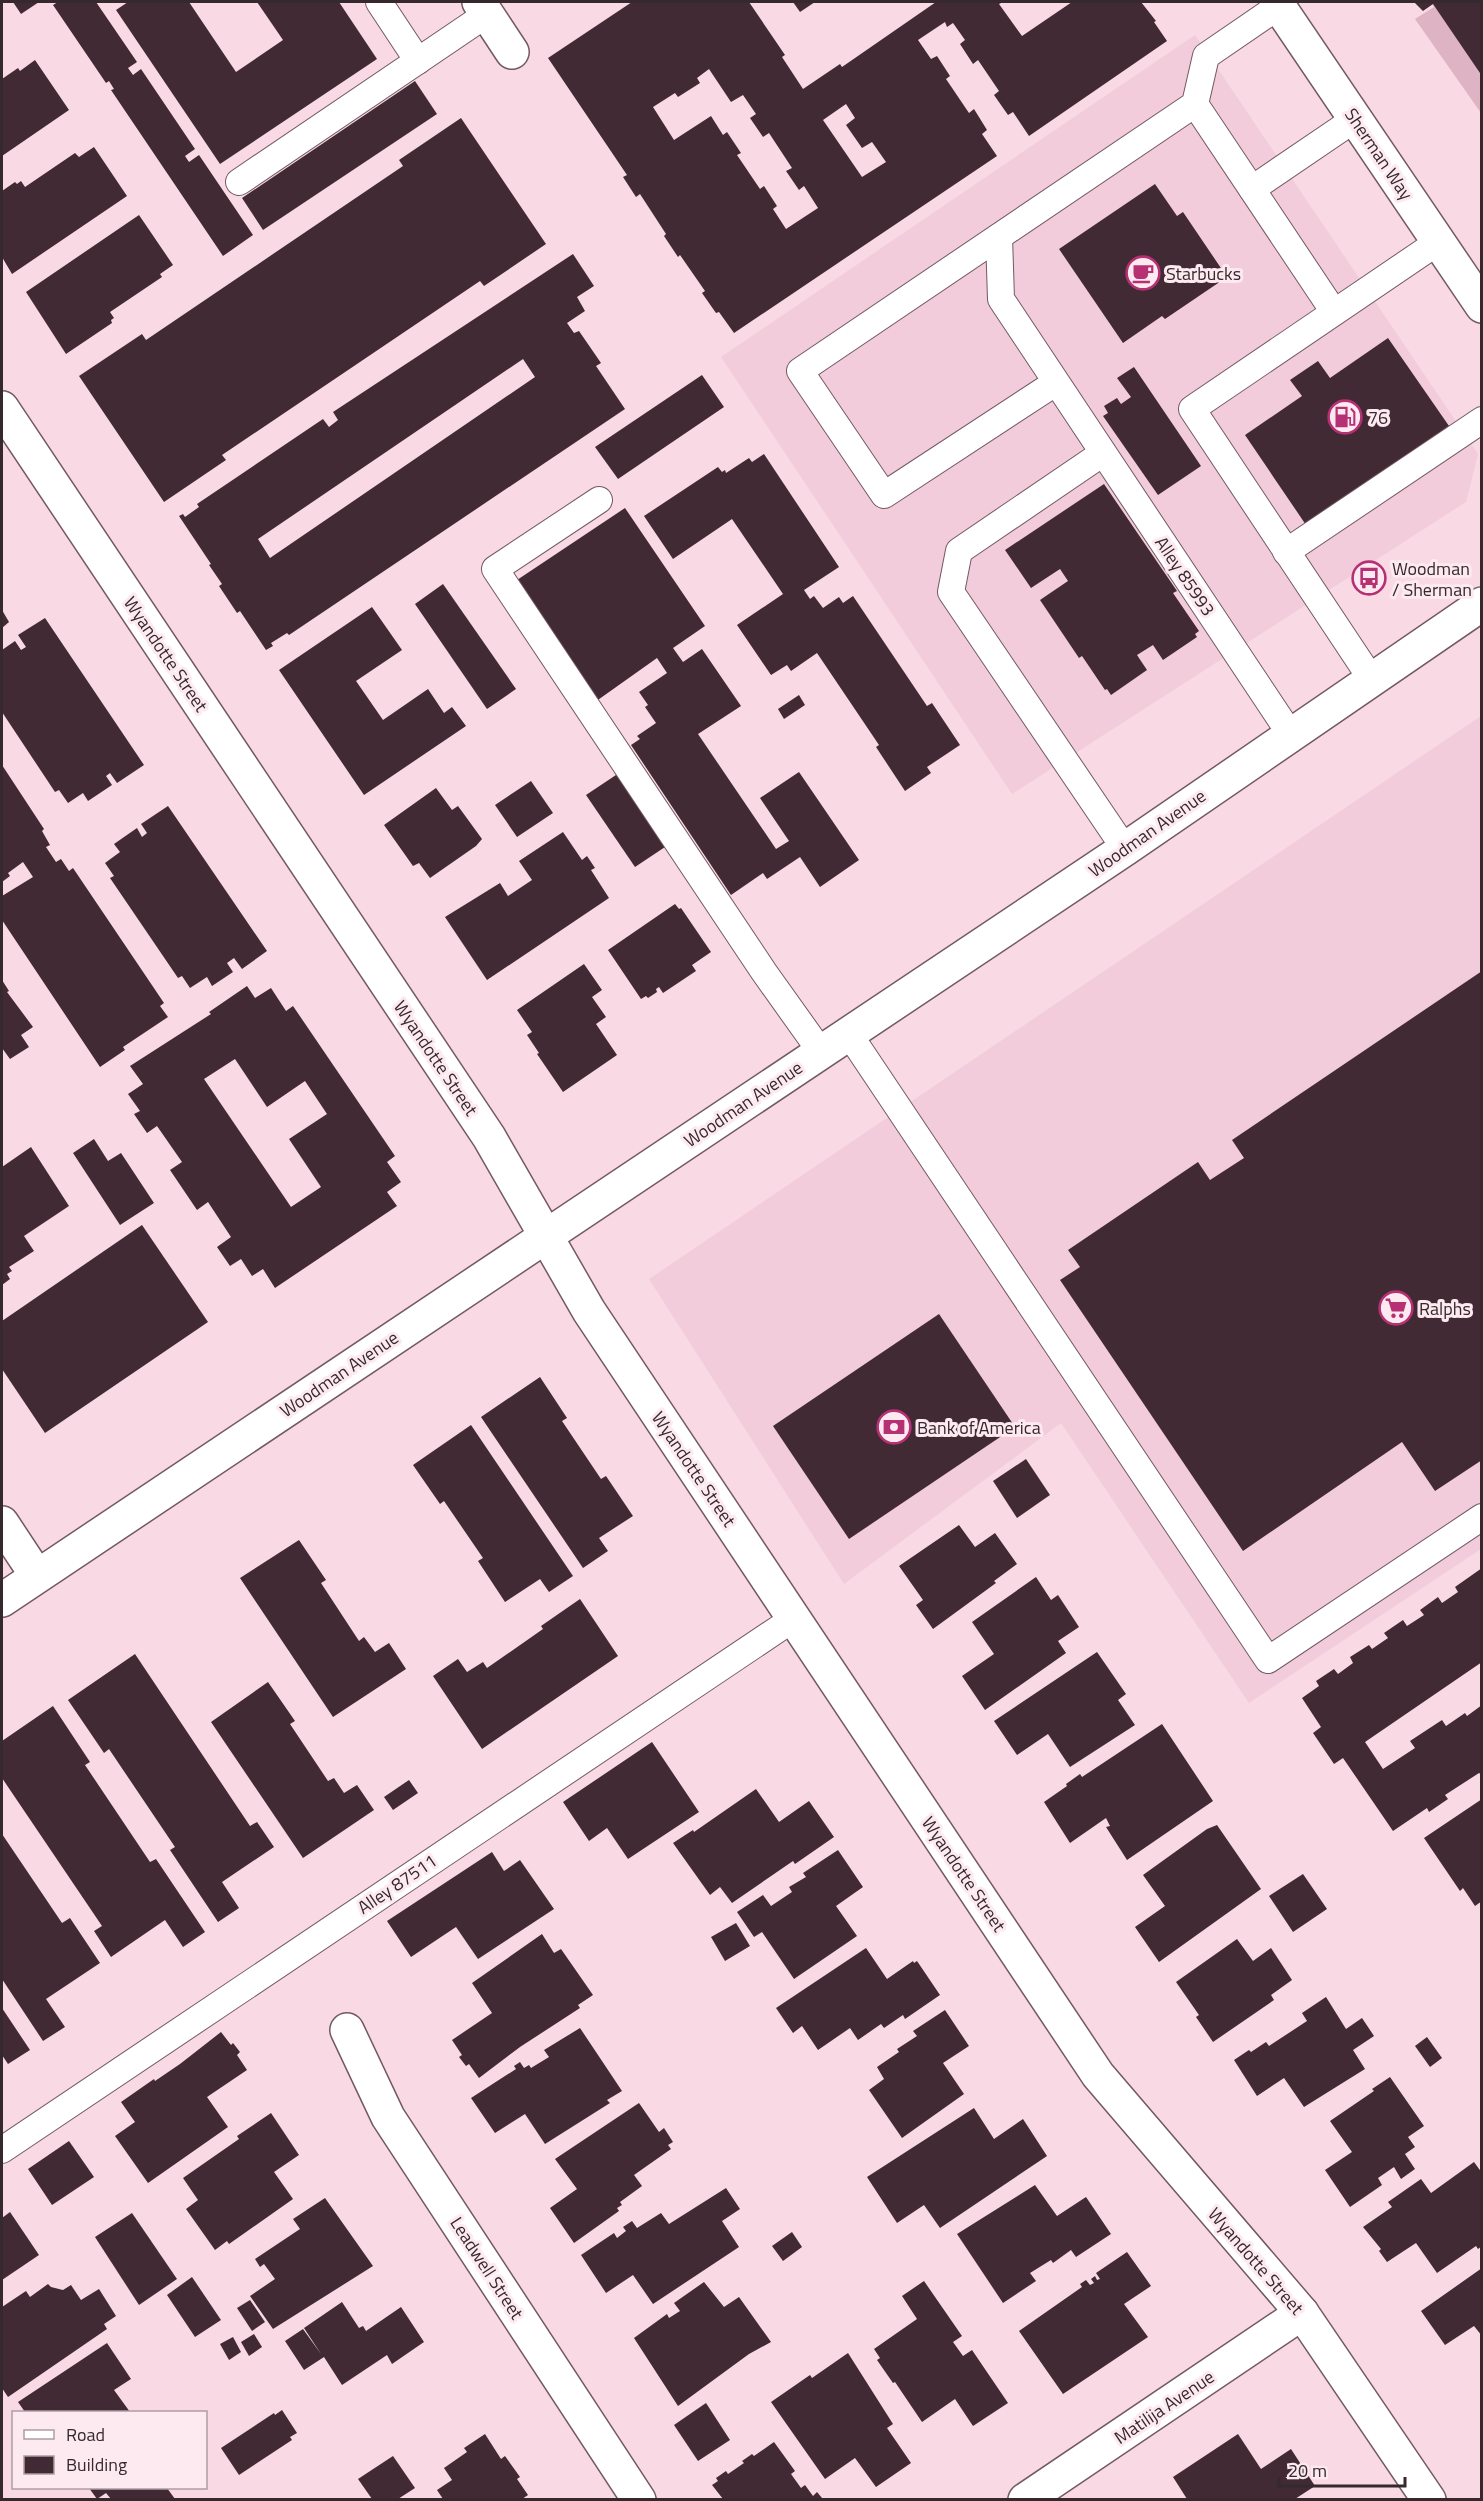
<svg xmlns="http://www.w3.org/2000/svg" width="1483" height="2501" viewBox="0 0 1483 2501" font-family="'Titillium Web',sans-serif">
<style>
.built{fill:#f2ccda}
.green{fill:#deb3c3}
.building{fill:#412a33;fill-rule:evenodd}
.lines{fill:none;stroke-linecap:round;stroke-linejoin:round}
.service-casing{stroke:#735963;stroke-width:28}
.minor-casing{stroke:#735963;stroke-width:36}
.primary-casing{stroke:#735963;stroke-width:36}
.service{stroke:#fff;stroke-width:26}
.minor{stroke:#fff;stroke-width:33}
.primary{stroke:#fff;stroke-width:33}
.labels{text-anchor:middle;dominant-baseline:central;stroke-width:6;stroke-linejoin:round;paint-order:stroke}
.street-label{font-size:18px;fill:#35292d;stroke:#fdeaf1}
.poi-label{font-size:18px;fill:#35292d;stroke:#fdeaf1;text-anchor:start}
</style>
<rect width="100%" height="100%" fill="#f8d9e4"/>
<g class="built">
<path d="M1195,35L1478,454L1466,502L1012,794L721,357Z"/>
<path d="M1481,716V1549L1249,1703L1061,1423L844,1584L649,1279Z"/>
</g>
<path class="green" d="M1431,2H1442L1481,61V113L1415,19L1434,7Z"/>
<g class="building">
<path d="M13,2H39L21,14Z"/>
<path d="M58,2H96L137,62L128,68L133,75L141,69L195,149L185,156L189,162L199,155L253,235L223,256L111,90L114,89L109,81L106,83L53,5Z"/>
<path d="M128,2H189L236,72L283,40L257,2H339L377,59L220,164L116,10Z"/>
<path d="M632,2H749L785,55L782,57L803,89L840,64L842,67L936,2H1003L999,4L1022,36L1072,2H1141L1156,21L1154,22L1167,41L1029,136L1013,112L1008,115L994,95L999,91L978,60L973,64L960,44L965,40L953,23L947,27L945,22L918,40L931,59L937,56L950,76L946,79L969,113L974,109L987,130L982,134L997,156L734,333L719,312L716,313L702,293L705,291L680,255L678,257L664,236L666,234L640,194L636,197L623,177L627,175L548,58ZM709,69L731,102L743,95L756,114L750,118L763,137L769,133L792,168L786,171L799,190L804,186L818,208L786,229L773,209L777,206L764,186L760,189L737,155L741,153L727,132L723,135L711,116L674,140L653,107L675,93L678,97L700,83L697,78ZM846,104L855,118L846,125L862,148L872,142L886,162L862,177L823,120Z"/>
<path d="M793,2H815L800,12Z"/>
<path d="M1414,2H1482V76L1433,4L1423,11Z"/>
<path d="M35,60L69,110L2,156V79L18,68L20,71Z"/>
<path d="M415,81L437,114L263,230L242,198Z"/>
<path d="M461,118L546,244L484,286L480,281L222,455L226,460L164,502L79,376L142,334L146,340L403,166L399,160Z"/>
<path d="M94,147L127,196L12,274L2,257V191L15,182L17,184L21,181L25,187L75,153L79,157Z"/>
<path d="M1155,184L1177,216L1183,212L1227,277L1165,319L1162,316L1123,343L1059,249Z"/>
<path d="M139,215L173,265L160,274L162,277L110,312L114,318L111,320L112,323L66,354L26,292Z"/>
<path d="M573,254L594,286L577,297L585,311L567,323L574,333L579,331L601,363L596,366L625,409L289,635L287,633L271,643L273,646L266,650L240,611L237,613L219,586L222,584L209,565L211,564L179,516L183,514L185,517L199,507L197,504L323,419L329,427L338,420L333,412ZM523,359L535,377L270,558L258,539Z"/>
<path d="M1388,338L1449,426L1306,525L1245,435L1302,396L1290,380L1318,361L1330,378Z"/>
<path d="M1134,367L1201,466L1158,495L1103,416L1108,413L1104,406L1117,398L1121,404L1131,397L1117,378Z"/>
<path d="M702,375L724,407L618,479L595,447Z"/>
<path d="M764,454L839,567L804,590L810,599L814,596L823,608L839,597L843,603L853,596L927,706L932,703L960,745L927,767L931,773L905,791L876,747L879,745L817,653L791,671L787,665L771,675L737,625L783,594L732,519L673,559L644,516L718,467L722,472L725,470L726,473L749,458L752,462Z"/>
<path d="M1104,484L1177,591L1173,593L1199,631L1195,634L1197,637L1163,660L1153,645L1137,655L1147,670L1111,695L1107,689L1105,690L1082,656L1079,658L1040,600L1068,581L1060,569L1031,588L1005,550Z"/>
<path d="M625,508L705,626L673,648L683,662L702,649L741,706L698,734L776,849L789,841L760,798L799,772L859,860L820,887L800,857L767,879L763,873L731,895L631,745L640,739L637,736L656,723L645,707L648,705L639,692L667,673L657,658L595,702L514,582Z"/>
<path d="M443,584L516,689L487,709L415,604Z"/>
<path d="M372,607L402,650L356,681L383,720L428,689L444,713L452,707L466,726L364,795L279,670Z"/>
<path d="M2,610L9,622L2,628Z"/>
<path d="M45,618L144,765L117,783L110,773L106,776L112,785L88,801L83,793L68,803L59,790L55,792L2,712V650L15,641L21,650L26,647L18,635Z"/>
<path d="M799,695L805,705L784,719L778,709Z"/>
<path d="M2,765L44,829L42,831L50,845L46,847L56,862L61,859L69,871L73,868L164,1003L160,1006L168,1017L123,1047L125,1050L100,1067L2,920V896L33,877L23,862L8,873L10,876L2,882Z"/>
<path d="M622,771L671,843L635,867L586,795Z"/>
<path d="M531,781L553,813L517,837L495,805Z"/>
<path d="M436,788L452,810L458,806L482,839L476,846L430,878L419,863L413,866L384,825Z"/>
<path d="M168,806L267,951L242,969L234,958L227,963L233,972L212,986L207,977L190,988L182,976L178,978L110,878L114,876L105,863L120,852L114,844L137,828L142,837L147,833L141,824Z"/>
<path d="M563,832L582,860L587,856L595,868L591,870L609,898L487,980L445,917L500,883L508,896L532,880L519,861Z"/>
<path d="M675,904L679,909L681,908L711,952L692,965L696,971L663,993L659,987L656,989L657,992L648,998L646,996L641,999L608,950Z"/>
<path d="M584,964L602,990L592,997L606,1017L596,1024L617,1055L563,1092L537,1054L539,1053L527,1035L532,1032L517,1010Z"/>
<path d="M1482,971V1460L1435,1491L1402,1442L1243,1551L1060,1280L1080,1267L1068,1250L1198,1162L1210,1180L1244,1158L1232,1140Z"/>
<path d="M2,980L9,991L7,992L33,1027L21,1035L29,1047L10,1059L2,1048Z"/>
<path d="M247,986L255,998L271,988L286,1011L293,1006L395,1156L387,1162L401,1182L387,1192L397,1206L275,1288L263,1269L252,1276L241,1259L230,1266L217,1247L231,1237L208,1202L197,1210L170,1170L182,1162L157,1126L147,1133L134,1114L140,1111L128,1094L143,1084L130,1066L211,1014L209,1012ZM235,1059L267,1107L305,1081L327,1114L289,1139L321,1187L291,1207L204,1079Z"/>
<path d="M94,1139L108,1161L121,1153L154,1203L120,1225L73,1153Z"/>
<path d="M31,1147L69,1206L24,1236L34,1251L9,1267L12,1271L7,1274L10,1279L2,1285V1167Z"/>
<path d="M142,1225L208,1322L45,1433L2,1369V1321Z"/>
<path d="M939,1314L1015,1427L849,1539L773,1426Z"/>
<path d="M540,1377L567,1418L562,1421L601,1479L606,1476L633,1516L599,1538L608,1551L583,1568L481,1417Z"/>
<path d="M471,1425L573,1576L549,1592L540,1579L505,1602L478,1561L483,1558L444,1501L440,1504L413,1465Z"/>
<path d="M1026,1459L1050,1495L1017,1518L993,1481Z"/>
<path d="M959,1525L975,1547L995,1533L1017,1564L994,1581L996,1583L933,1629L916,1605L923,1600L899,1566Z"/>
<path d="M299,1540L326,1580L321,1583L359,1641L364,1637L375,1652L389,1643L406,1669L333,1717L240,1578Z"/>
<path d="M1482,1568V1662L1365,1742L1383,1769L1415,1748L1410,1741L1442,1720L1446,1726L1465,1713L1467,1716L1482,1705V1775L1479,1773L1445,1795L1448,1799L1429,1812L1427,1808L1393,1831L1343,1758L1334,1764L1313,1733L1321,1727L1302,1698L1319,1686L1316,1681L1334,1669L1338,1674L1353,1663L1350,1657L1369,1645L1372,1649L1388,1638L1384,1633L1403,1620L1407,1626L1424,1615L1420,1610L1438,1597L1442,1603L1458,1592L1455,1587Z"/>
<path d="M1036,1577L1051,1600L1058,1595L1079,1627L1058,1641L1066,1653L985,1710L962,1676L994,1654L972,1622Z"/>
<path d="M580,1599L618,1656L482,1749L433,1676L458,1659L467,1672L483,1662L487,1668L543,1629L541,1626Z"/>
<path d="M1097,1652L1126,1694L1118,1700L1135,1725L1070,1767L1048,1734L1017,1755L994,1721Z"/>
<path d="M135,1654L250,1826L257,1822L274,1847L222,1882L239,1908L218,1922L170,1850L175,1847L109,1749L104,1753L68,1700Z"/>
<path d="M268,1682L295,1721L290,1724L328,1781L334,1778L344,1793L357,1785L374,1810L303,1858L211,1722Z"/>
<path d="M53,1706L90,1762L85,1765L150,1862L156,1859L205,1932L183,1947L165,1920L111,1957L94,1931L102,1926L2,1778V1741Z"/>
<path d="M1162,1724L1213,1801L1127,1860L1106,1827L1110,1826L1106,1818L1070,1843L1044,1802L1067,1786L1066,1784L1080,1774L1082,1777Z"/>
<path d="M652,1742L699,1812L628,1859L607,1828L589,1841L563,1802Z"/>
<path d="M409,1780L418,1793L393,1810L384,1797Z"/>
<path d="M756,1789L779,1822L809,1801L834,1837L795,1864L793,1861L732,1903L720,1887L710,1895L673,1843L693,1830L694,1832Z"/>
<path d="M1482,1799V1901L1475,1906L1463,1888L1460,1891L1424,1838Z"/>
<path d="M1217,1825L1261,1889L1159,1962L1135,1927L1165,1906L1143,1875L1207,1829Z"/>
<path d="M2,1834L62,1923L70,1918L100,1963L46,1999L65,2027L43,2041L2,1979Z"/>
<path d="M838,1850L863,1887L836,1906L857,1936L794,1979L762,1932L754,1937L737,1912L763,1895L771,1906L792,1892L789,1887L806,1877L803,1873Z"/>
<path d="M492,1852L504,1871L520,1860L554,1909L478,1959L456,1927L411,1957L387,1921Z"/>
<path d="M1303,1874L1327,1909L1293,1932L1269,1896Z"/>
<path d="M736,1923L750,1946L725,1961L711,1937Z"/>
<path d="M542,1934L554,1953L561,1949L593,1995L578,2005L580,2008L520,2047L479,2078L469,2064L466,2066L459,2057L462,2055L452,2040L492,2013L472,1983Z"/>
<path d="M1237,1939L1253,1961L1271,1948L1292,1980L1271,1995L1274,2000L1213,2042L1196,2017L1199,2015L1176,1982Z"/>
<path d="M866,1948L887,1979L913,1961L914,1963L917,1961L940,1995L905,2019L903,2015L884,2028L881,2024L858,2040L850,2028L818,2050L802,2026L793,2033L776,2008Z"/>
<path d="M1326,1997L1346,2029L1362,2018L1374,2036L1353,2050L1365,2069L1304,2107L1284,2078L1257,2096L1234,2060L1249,2050L1251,2052L1266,2042L1269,2046L1307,2021L1302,2013Z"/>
<path d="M2,2008L30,2050L8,2064L2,2055Z"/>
<path d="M945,2010L969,2046L943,2063L964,2094L902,2138L869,2090L884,2079L877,2067L899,2052L897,2049L917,2036L913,2031Z"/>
<path d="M580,2028L622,2091L607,2100L610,2103L545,2144L525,2114L495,2133L471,2098L516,2069L514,2066L520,2062L524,2068L529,2065L531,2068L549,2057L544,2050Z"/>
<path d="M221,2032L231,2045L233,2043L240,2052L237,2055L247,2070L207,2097L228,2127L148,2183L115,2136L135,2122L121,2102L154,2079L155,2081L180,2064Z"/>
<path d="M1427,2037L1442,2058L1430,2067L1415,2046Z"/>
<path d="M1390,2077L1424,2126L1408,2137L1415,2147L1405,2154L1415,2169L1401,2179L1394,2167L1378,2178L1382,2185L1350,2207L1325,2170L1352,2152L1330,2121L1374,2091L1372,2089Z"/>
<path d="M639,2103L659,2132L664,2128L673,2142L668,2145L671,2149L634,2175L642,2186L620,2202L622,2205L617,2208L619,2211L574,2243L550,2208L577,2189L555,2159Z"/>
<path d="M974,2108L994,2139L1023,2119L1047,2156L940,2228L924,2205L897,2223L867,2177Z"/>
<path d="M271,2113L299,2155L274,2172L293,2199L229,2244L227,2241L215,2250L186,2209L198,2200L183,2178L239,2139L237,2136Z"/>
<path d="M69,2141L94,2177L52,2205L28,2169Z"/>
<path d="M1474,2162L1482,2173V2246L1478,2249L1476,2246L1437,2273L1416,2243L1387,2262L1379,2251L1381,2249L1363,2227L1392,2207L1388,2202L1421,2179L1431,2193Z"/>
<path d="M1035,2185L1057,2216L1086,2197L1111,2234L1076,2257L1071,2250L1053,2263L1051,2260L1030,2273L1036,2281L1003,2303L957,2234Z"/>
<path d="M726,2188L740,2209L722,2221L739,2247L653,2304L633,2275L606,2293L581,2255L614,2233L617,2238L626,2231L623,2227L632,2221L637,2228L661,2213L669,2224Z"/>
<path d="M325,2198L373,2266L273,2329L250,2296L275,2279L264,2264L260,2267L255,2259L300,2229L293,2219Z"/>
<path d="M10,2212L39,2255L2,2280V2218Z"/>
<path d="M132,2213L177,2279L139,2305L95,2237Z"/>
<path d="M792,2232L802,2247L783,2261L772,2246Z"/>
<path d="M1127,2252L1151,2286L1124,2304L1148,2337L1063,2394L1019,2331L1082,2287L1080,2284L1086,2280L1090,2285L1094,2283L1091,2279L1095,2276L1097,2280L1100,2279L1096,2273Z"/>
<path d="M1482,2268V2336L1474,2326L1445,2345L1421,2311Z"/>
<path d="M192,2277L221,2320L195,2337L167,2295Z"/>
<path d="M924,2281L962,2336L953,2342L963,2356L972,2350L1008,2403L973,2426L955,2399L922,2422L895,2382L893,2383L877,2360L880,2358L874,2349L917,2319L902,2296Z"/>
<path d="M704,2282L724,2307L739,2297L771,2342L749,2354L678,2406L634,2338L667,2314L669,2318L680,2311L674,2303Z"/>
<path d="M48,2284L51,2287L63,2290L71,2285L81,2300L99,2289L116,2316L104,2324L107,2329L8,2397L2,2388V2307L26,2291L30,2297Z"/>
<path d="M250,2300L265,2322L252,2331L237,2308Z"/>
<path d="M342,2302L359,2328L363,2326L366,2331L401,2307L424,2342L392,2364L387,2355L342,2385L324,2357L304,2370L285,2341L303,2329L321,2354L304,2328Z"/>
<path d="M254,2334L262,2347L249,2356L241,2342Z"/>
<path d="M233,2337L241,2352L229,2360L220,2344Z"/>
<path d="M107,2343L131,2379L114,2390L130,2412H25L18,2402Z"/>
<path d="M848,2353L893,2424L887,2428L911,2463L876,2487L855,2458L825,2479L771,2402L810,2375L812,2378Z"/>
<path d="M706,2403L730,2440L698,2461L674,2425Z"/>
<path d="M282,2410L297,2433L290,2437L292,2440L239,2475L221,2448L274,2413L275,2415Z"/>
<path d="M485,2434L501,2459L505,2456L520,2477L517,2479L528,2495L522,2499H443L437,2490L452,2480L444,2468L467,2452L464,2448Z"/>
<path d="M1238,2434L1261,2469L1291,2449L1315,2486L1295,2499H1187L1173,2477Z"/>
<path d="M774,2442L795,2471L791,2474L801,2488L805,2485L813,2496L817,2492L822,2498L723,2499L712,2485L718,2481L716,2478L726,2471L728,2474L744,2463L742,2461L752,2454L754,2456Z"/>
<path d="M393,2456L415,2488L398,2499H372L358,2479Z"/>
<path d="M89,2488H167L175,2499H111L106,2493L97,2499Z"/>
</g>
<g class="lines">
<defs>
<g id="service">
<path d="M379,2L418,61"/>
<path d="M1195,104L1334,312"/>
<path d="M239,182L487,14"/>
<path d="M1252,189L1355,119"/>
<path d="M999,237L1001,299L1291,735"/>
<path d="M1055,383L884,495L800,371L1195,104L1206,56L1279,6"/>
<path d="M1103,453L959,551L951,592L1125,849"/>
<path d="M599,500L495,569L764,972L821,1052"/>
<path d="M1286,552L1482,420"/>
<path d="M1372,680L1192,409L1438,242"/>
<path d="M849,1034L1268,1660L1482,1517"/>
<path d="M2,2150L793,1619"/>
</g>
<g id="minor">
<path d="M479,2L512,52"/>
<path d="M2,408L489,1137L589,1311L1098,2075L1302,2313L1429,2500"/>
<path d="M2,1523L37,1576"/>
<path d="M347,2030L388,2117L639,2500"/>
<path d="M1025,2500L1302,2313"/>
</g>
<g id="primary">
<path d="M1276,2L1482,306"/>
<path d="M2,1600L1125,849L1482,604"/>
</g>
</defs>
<use href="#service" class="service-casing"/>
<use href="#minor" class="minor-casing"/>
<use href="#primary" class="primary-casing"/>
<use href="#service" class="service"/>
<use href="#minor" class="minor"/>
<use href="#primary" class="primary"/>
</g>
<defs>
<symbol id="cafe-ring" viewBox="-11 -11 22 22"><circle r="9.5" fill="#fdeaf1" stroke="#b63074" stroke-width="1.5"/><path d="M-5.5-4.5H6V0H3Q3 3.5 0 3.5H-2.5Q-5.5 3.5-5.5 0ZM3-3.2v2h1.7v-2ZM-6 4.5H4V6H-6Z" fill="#b63074"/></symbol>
<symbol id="fuel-ring" viewBox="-11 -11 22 22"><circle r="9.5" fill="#fdeaf1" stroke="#b63074" stroke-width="1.5"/><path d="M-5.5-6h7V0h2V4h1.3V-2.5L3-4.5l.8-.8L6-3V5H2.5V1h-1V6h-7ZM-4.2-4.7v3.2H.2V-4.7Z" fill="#b63074"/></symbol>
<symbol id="bus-ring" viewBox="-11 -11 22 22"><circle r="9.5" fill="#fdeaf1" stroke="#b63074" stroke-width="1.5"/><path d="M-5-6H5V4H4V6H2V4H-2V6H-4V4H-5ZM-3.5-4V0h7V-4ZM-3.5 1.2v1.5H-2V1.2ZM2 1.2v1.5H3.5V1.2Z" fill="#b63074"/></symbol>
<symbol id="supermarket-ring" viewBox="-11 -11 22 22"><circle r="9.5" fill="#fdeaf1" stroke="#b63074" stroke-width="1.5"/><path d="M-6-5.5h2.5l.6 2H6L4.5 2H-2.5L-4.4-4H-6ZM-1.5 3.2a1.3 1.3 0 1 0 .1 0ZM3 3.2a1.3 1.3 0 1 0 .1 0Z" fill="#b63074"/></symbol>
<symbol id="bank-ring" viewBox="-11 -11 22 22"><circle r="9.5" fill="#fdeaf1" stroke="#b63074" stroke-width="1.5"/><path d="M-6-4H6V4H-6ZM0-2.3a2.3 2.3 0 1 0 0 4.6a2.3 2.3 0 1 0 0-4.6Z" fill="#b63074"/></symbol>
</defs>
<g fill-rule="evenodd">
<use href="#cafe-ring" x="1124" y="254" width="38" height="38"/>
<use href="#fuel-ring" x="1326" y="398" width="38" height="38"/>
<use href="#bus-ring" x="1350" y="559" width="38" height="38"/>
<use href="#supermarket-ring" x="1377" y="1289" width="38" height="38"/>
<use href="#bank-ring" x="875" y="1408" width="38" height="38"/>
</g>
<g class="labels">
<g class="street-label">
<text transform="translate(1379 154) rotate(56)">Sherman Way</text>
<text transform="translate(1185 576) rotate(56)">Alley 85993</text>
<text transform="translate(166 654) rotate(56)">Wyandotte Street</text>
<text transform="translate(1147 833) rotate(-35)">Woodman Avenue</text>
<text transform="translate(436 1058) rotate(56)">Wyandotte Street</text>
<text transform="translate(743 1104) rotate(-34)">Woodman Avenue</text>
<text transform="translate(339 1374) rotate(-34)">Woodman Avenue</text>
<text transform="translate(694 1469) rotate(56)">Wyandotte Street</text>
<text transform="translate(964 1874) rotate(56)">Wyandotte Street</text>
<text transform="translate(397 1884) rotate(-34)">Alley 87511</text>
<text transform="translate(1256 2261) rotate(49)">Wyandotte Street</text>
<text transform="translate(487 2268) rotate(57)">Leadwell Street</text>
<text transform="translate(1164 2407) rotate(-34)">Matilija Avenue</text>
</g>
<g class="poi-label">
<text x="1166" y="273">Starbucks</text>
<text x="1368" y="417">76</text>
<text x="1392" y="568">Woodman<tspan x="1392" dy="21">/ Sherman</tspan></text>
<text x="1419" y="1308">Ralphs</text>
<text x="917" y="1427">Bank of America</text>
</g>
</g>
<rect width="1483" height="2501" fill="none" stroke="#35292d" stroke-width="6"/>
<rect x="12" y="2411" width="195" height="78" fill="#fdeaf1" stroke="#ad9da3" stroke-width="1.5"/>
<rect x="24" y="2430" width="30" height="9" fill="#ffffff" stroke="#ad9da3" stroke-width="1.5"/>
<text x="66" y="2441" font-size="18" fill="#35292d">Road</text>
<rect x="24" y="2456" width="30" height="18" fill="#412a33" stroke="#ad9da3" stroke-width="1.5"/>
<text x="66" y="2471" font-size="18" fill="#35292d">Building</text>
<path d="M1279 2477v9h126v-9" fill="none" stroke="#35292d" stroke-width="3"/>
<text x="1288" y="2477" font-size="18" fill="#35292d" stroke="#fdeaf1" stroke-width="4.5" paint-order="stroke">20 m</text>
</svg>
